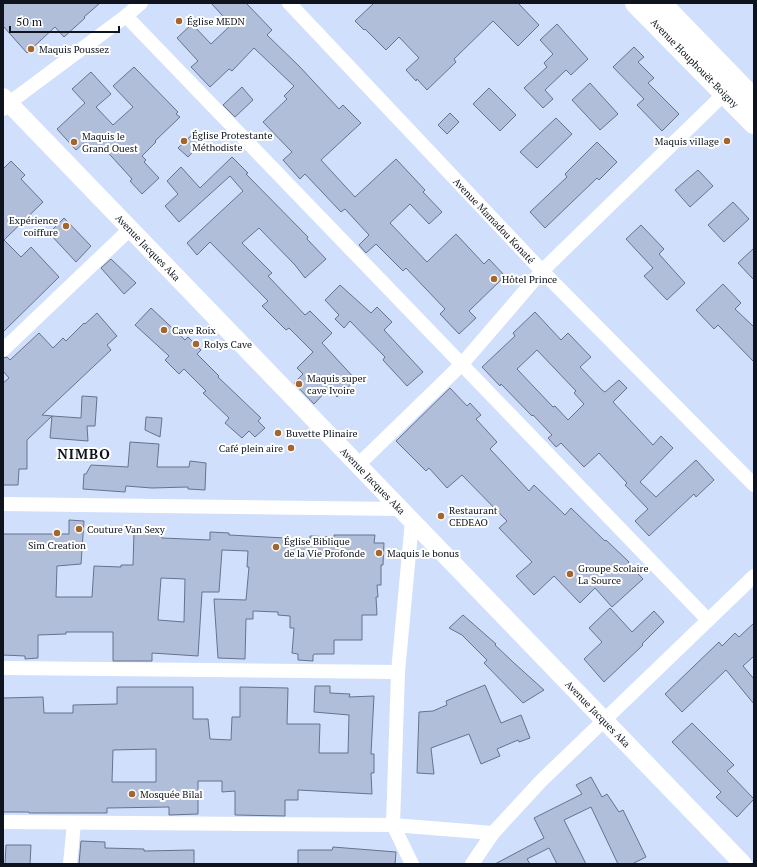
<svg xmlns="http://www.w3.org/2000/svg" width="757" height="867" viewBox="0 0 757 867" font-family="'PT Serif',serif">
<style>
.building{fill:#b0beda;stroke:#67738d;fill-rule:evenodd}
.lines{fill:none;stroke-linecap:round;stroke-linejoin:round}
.minor{stroke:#fff;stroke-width:14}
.tertiary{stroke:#fff;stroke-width:18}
.trunk{stroke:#fff;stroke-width:22}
.poi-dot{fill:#a4662c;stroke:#fff;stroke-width:1.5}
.labels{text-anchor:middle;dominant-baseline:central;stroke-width:4;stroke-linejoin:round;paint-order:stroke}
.poi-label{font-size:10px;fill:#0e131d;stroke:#fff;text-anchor:start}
.street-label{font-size:10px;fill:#0e131d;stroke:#fff}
.district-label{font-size:14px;font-weight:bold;letter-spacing:1px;fill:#0e131d;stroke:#fff}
</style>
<rect width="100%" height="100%" fill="#d0dffc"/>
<g class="building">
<path d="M3,3H100L84,17L85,18L64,37L55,27L27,53L3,26Z"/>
<path d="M211,3H246L272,30L267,35L300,67L339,109L343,105L361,123L321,160L355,197L396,159L425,190L423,192L442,212L429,224L410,204L390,223L427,262L456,234L484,264L489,259L505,276L469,311L476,318L459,334L440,314L445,309L406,268L403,271L376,244L366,253L359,245L369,235L345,209L341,212L305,174L300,179L283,160L292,152L263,122L287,99L284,96L294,86L254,48L232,71L229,69L210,87L191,67L198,61L177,38L192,24L211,44L231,25Z"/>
<path d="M374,3H518L539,25L518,46L493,21L454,59L456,62L427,90L417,79L416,81L406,70L419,58L399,37L386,50L365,29L364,30L355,21Z"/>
<path d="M557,24L588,59L571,75L566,70L545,90L553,99L543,108L524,88L547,67L544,63L553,54L540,40Z"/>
<path d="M634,47L644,57L638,62L654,78L648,83L679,114L662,131L637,105L644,99L613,67Z"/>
<path d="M134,67L178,112L176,114L180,117L155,141L156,142L142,156L146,160L144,162L159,178L142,194L130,181L132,179L102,146L94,154L84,143L76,150L57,129L85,103L72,89L91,72L111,94L96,107L113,125L133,107L113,86Z"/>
<path d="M590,83L618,114L600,130L572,100Z"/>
<path d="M242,87L253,100L235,117L223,105Z"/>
<path d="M489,88L516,115L500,131L473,104Z"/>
<path d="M450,113L459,122L447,134L438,125Z"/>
<path d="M556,118L572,134L537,168L520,152Z"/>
<path d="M195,132L204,140L188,157L178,148Z"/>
<path d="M597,142L617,162L599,180L597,178L545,228L530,212L567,177L565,174Z"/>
<path d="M232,157L248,173L246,174L308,237L307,239L326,259L305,278L295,265L259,228L242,243L272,273L268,276L305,315L310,311L332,333L322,343L356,380L337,397L329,388L314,404L294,383L303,374L297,368L313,352L289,328L286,330L262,306L268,301L210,242L197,255L187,243L243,191L230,176L179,222L165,206L178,194L167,181L181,167L200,188Z"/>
<path d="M11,161L25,175L21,179L43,202L4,240L21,257L31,247L59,277L3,332V169Z"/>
<path d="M698,170L713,186L690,207L675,190Z"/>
<path d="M733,202L749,219L724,242L708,225Z"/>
<path d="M64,218L91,246L76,262L49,233Z"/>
<path d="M641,225L664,249L659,254L685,283L667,300L644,276L653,268L626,239Z"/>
<path d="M754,248V280L738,263Z"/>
<path d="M111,259L136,283L124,294L101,268Z"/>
<path d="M723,284L741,303L735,309L754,327V362L718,325L714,329L696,310Z"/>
<path d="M340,285L371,313L377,307L392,322L384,330L423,372L407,386L383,360L385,357L350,321L344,328L335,319L339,315L325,300Z"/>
<path d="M151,308L185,340L188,337L201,350L197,354L219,376L218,377L261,418L258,421L265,428L255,437L249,431L242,438L225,423L229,418L203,393L206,391L184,369L179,374L165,360L169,356L135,325Z"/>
<path d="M535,312L561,340L568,333L591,357L580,367L602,390L605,392L619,380L627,388L613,402L653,445L661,436L673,448L640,482L656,497L696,460L714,480L696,497L694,494L649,536L635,521L648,509L625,485L627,483L599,453L584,467L561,443L556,447L548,438L552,435L533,415L532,416L501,384L500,386L482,367L515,336L513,333ZM537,350L576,391L574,393L584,404L568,420L555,406L553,407L517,369Z"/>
<path d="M97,313L117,336L107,345L111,350L42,415L52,416L27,440V469H19L18,485H3V383L9,378L3,371V358L7,357L10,360L39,333L53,348L63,338L66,341L84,323L85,324Z"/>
<path d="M450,388L467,406L470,403L481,415L476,419L497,442L490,449L529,491L534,485L565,515L571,508L605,541L606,540L629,562L628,563L643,579L612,607L595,588L580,603L554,576L534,595L516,576L532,562L499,528L507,521L462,475L447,488L429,468L426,471L396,441Z"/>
<path d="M82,396L97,397L95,426H87L88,441L50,438L52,416L81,418Z"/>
<path d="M146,417L162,418L160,437L145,430Z"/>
<path d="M130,442L159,444L157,467H189L190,461L206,463L205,490L188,489V487L152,488L126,486L125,492L83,489L84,474H86L91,465L128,467Z"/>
<path d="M69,520L84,521L81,564L57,566L56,597H92L94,566L121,567V565H133L134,532L162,533V538L210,540V532L229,533V535L285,538V541L310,543V536L334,537V535H375L374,543H384L383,565H381V585H377L378,597H376L377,615H362V640H334V654H315L313,655V661L298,660V654L292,653L294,628H290V616L278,615V612L253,611V619H246L245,659L218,658L214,599L246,600L249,567H247L248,551L222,550L219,592H202L198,656L152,653V661H113V632H66V634L38,635V658L25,659V656L3,655V534H69ZM161,578L185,579L184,622L158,620Z"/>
<path d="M610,608L632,632L654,611L664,622L642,644L643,645L604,682L584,659L602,642L589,628Z"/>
<path d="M463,615L496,644L495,645L514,663L544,690L523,703L484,663L487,660L462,635L449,628Z"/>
<path d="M754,623V656L743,666L754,679V704L726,670L682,712L665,694L719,642L722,646L735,633L739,637Z"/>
<path d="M485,685L501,723L521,715L530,738L519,742L518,740L497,749L500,756L481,764L469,734L431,748L434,774L417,773L419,712L433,711L447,705L446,701Z"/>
<path d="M315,686H330V693L350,694L349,697L374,696L371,754H374V773H371L372,794L298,790V800H285V816L235,815V791L222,792V781H198V814L169,815V807L107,808V813H29V812H3V698L43,697L44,713H73V705L117,704V687H193V719H208L210,739L231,740L232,717H240V687L288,688L287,724H320L319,753H348L349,715L314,712ZM156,749V782H112L113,750Z"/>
<path d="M692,723L734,765L727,771L754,799L737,817L716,797L721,792L672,742Z"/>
<path d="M591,777L602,797L607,794L619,812L623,810L646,857L632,864H618L591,807L564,820L586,864H557L549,848L527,859L530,864H495L544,838L534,818L582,794L576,785Z"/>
<path d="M81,841L105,842V848L144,849V851L194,850V864H79Z"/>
<path d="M6,845H31L30,864H5Z"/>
<path d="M333,847L396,852L395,864H298V850H332Z"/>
</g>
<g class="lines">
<g class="minor">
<path id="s1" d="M289,3L542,271L754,485"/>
<path d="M126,16L708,620"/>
<path d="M3,109L9,103L126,16L141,3"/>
<path d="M3,350L130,229"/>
<path d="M358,465L462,364L542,271L725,93"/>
<path d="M3,504L401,509"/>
<path d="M412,521L398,672L393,825L412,864"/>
<path d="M3,668L398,672"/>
<path d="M3,822L393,825L493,833"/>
<path d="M70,864L74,823"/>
<path d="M472,864L493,833L541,781L754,576"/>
</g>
<path class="tertiary" id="s2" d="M3,97L743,864"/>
<g class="trunk">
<path id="s3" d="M636,3L754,123"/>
<path d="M660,3L754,100"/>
</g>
</g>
<g class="poi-dot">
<circle cx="179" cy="21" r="4"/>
<circle cx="31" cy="49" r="4"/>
<circle cx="184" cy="141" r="4"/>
<circle cx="727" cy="141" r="4"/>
<circle cx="74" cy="142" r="4"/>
<circle cx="66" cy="226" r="4"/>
<circle cx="494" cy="279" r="4"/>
<circle cx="164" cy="330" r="4"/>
<circle cx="196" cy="344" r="4"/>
<circle cx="299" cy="384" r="4"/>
<circle cx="278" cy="433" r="4"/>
<circle cx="291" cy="448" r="4"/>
<circle cx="441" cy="516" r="4"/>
<circle cx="79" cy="529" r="4"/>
<circle cx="57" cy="533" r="4"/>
<circle cx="276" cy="547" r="4"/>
<circle cx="379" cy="553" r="4"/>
<circle cx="570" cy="574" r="4"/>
<circle cx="132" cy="794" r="4"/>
</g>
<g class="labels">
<g class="poi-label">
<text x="187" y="21">Église MEDN</text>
<text x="39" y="49">Maquis Poussez</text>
<text x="192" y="135">Église Protestante<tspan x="192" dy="12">Méthodiste</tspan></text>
<text x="82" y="136">Maquis le<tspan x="82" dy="12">Grand Ouest</tspan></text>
<text x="719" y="141" text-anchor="end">Maquis village</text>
<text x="58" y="220" text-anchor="end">Expérience<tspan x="58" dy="12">coiffure</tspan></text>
<text x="502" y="279">Hôtel Prince</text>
<text x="172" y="330">Cave Roix</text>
<text x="204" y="344">Rolys Cave</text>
<text x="307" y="378">Maquis super<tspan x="307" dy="12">cave Ivoire</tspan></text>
<text x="286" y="433">Buvette Plinaire</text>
<text x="283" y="448" text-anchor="end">Café plein aire</text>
<text x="449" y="510">Restaurant<tspan x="449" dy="12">CEDEAO</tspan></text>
<text x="87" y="529">Couture Van Sexy</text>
<text x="284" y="541">Église Biblique<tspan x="284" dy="12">de la Vie Profonde</tspan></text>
<text x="57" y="545" text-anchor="middle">Sim Creation</text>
<text x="387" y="553">Maquis le bonus</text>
<text x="578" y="568">Groupe Scolaire<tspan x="578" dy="12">La Source</tspan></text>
<text x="140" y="794">Mosquée Bilal</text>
</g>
<g class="street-label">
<text stroke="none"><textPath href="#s3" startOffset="84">Avenue Houphouët-Boigny</textPath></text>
<text stroke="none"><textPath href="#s1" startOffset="299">Avenue Mamadou Konaté</textPath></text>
<text stroke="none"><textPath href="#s2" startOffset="209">Avenue Jacques Aka</textPath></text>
<text stroke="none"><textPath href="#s2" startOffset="533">Avenue Jacques Aka</textPath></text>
<text stroke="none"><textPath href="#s2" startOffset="857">Avenue Jacques Aka</textPath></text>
</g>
<g class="district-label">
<text x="84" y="453">NIMBO</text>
</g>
</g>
<rect width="757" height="867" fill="none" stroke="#0e131d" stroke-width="8"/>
<path d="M10 26v6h109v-6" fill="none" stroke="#0e131d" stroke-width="2"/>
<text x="16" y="26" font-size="12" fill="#0e131d" stroke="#ffffff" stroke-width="3" paint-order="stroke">50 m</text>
</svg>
